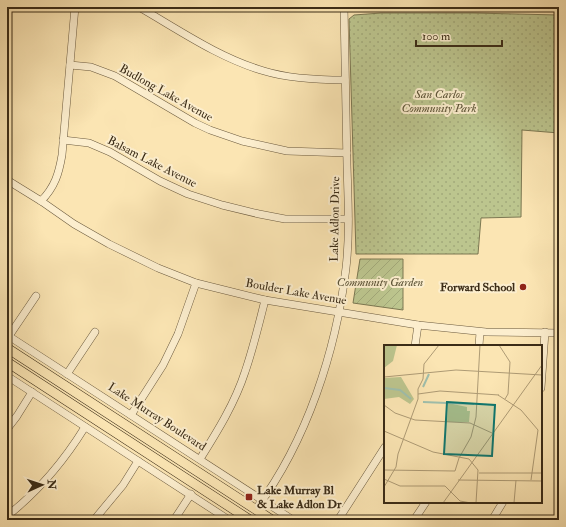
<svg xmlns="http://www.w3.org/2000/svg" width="566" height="527" viewBox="0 0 566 527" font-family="'IM FELL Double Pica',serif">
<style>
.park{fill:url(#park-dots);stroke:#7c7852}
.garden{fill:url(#garden-furrows);stroke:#7c7852}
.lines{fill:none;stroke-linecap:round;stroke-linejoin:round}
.stream{stroke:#778471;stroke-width:1.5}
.minor-casing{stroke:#6b5a3e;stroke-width:8}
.major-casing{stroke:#3b2c17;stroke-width:10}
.minor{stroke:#fceece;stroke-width:7}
.major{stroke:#fbe5b3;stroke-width:9}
.poi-dot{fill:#8f2418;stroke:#fceece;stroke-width:1.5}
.labels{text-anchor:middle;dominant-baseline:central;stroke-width:4;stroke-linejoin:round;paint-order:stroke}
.street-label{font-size:12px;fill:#3b2c17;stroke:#fceece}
.park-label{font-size:12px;font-style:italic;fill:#5b5235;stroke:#fceece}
.poi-label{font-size:12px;font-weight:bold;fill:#3b2c17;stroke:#fceece;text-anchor:end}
.inset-river{fill:none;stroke:#9fbfad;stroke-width:2}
.inset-road{fill:none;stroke:#ae9b75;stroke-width:1}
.view{fill:#0f766e;fill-opacity:0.15;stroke:#0f766e;stroke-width:2}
.inset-edge{fill:none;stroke:#3b2c17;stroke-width:2}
</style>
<defs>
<pattern id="park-dots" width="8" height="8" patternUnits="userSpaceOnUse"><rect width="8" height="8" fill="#bcc58e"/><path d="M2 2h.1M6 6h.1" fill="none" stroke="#a2a97a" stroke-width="1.8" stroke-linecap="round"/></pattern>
<pattern id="garden-furrows" width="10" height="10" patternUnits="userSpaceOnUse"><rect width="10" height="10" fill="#bcc58e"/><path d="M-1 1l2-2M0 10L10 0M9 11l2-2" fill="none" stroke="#a2a97a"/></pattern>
</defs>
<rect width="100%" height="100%" fill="#fbe5b3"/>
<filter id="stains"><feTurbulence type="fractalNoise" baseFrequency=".005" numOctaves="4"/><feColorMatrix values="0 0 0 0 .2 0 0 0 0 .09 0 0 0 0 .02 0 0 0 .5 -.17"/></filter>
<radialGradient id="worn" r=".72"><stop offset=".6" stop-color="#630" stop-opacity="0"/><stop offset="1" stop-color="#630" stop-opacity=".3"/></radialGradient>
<path class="park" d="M381,13H473L559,15V133L522,130L521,217L481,218L478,254H356L349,19L354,15Z"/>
<path class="garden" d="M360,259H403V310L353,303Z"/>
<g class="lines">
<path class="stream" d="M558,11L556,275L558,294"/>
<defs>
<g id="minor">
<path d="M139,7C179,30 219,58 264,71C290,79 318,80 345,80"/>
<path d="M515,7L559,8"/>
<path d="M70,65L91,67L115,76L195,123L210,130L242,141L287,151L347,153"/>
<path d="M63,140L89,143L110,152L160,181L188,194L222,205L259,214L285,219H348"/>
<path d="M7,180L41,201L74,224L109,244L158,268L196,283L265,300L418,325L486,332L559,333"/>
<path d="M41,201C55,187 59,173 62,155L75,7"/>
<path d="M7,335L293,520"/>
<path d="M9,336L36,296"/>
<path d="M415,346L418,325"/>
<path d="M479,346L480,332"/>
<path d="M67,374L95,332"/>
<path d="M7,376L229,520"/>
<path d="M541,388L545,332"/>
<path d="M131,415L163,365L178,334L196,283"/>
<path d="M7,429L17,416L32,392"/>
<path d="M200,459C217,432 235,403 245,372C253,349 259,324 265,300"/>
<path d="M256,509C307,441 336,351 346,268C350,233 348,199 347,165C346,112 345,60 344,7"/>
<path d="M7,516C39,491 64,461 85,427"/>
<path d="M94,520L123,485L138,461"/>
<path d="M174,520L191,494"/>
<path d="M338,520L385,447"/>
<path d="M414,520L426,502"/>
<path d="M492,520L503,502"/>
</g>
<g id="major">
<path d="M7,348L272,520"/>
<path d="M7,362L250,520"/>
</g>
</defs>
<use href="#minor" class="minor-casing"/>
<use href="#major" class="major-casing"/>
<use href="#minor" class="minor"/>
<use href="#major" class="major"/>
</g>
<g class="poi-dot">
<circle cx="523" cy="287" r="4"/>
<rect x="245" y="493" width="8" height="8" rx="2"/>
</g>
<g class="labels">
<g class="street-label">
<text transform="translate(166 93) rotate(29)">Budlong Lake Avenue</text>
<text transform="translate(152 162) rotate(27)">Balsam Lake Avenue</text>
<text transform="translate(335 219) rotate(-89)">Lake Adlon Drive</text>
<text transform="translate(296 292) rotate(10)">Boulder Lake Avenue</text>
<text transform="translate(157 417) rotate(33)">Lake Murray Boulevard</text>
</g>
<g class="park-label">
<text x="439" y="94">San Carlos<tspan x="439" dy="14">Community Park</tspan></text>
<text x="380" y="282">Community Garden</text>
</g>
<g class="poi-label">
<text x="515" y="287">Forward School</text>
<text x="257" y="490" text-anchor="start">Lake Murray Bl<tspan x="257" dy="14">&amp; Lake Adlon Dr</tspan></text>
</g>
</g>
<g transform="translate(384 345)">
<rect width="158" height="158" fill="#fbe5b3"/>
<path d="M17,32L30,54L26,59L15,52L0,54V33Z" fill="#bcc58e"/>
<path d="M0,0H13L9,16L0,23ZM64,58L83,62V66H86L85,77H63Z" fill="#bcc58e"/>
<path class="inset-river" d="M39,42L45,29M0,43L16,45L27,54M39,57L63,58M64,58L90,59"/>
<path class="inset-road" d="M115,0L126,17L124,49L121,54M0,32L72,25L158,30M34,49L56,46L115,50M114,50L137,65L154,85L147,135M0,60L11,68L31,75L86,78L108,88M0,86L49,107L85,114L94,125L92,158M0,125L71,126L75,113L87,92L92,72L96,0M95,128H158M0,134L16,141H61L76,156L87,158M74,135L158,136M0,142L12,122L14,109L34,54V44L39,34L40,19L55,0M59,158L158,20M130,158L132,135"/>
<path class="view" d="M63,57L111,60L108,111L60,109Z"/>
<rect width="158" height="158" class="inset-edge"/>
</g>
<rect width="566" height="527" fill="none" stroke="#fbe5b3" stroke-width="24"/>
<rect x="8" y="8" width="550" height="511" fill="none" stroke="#3b2c17" stroke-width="2"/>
<rect x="12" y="12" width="542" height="503" fill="none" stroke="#3b2c17"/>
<g transform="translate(42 485) rotate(87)" stroke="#fceece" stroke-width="3" paint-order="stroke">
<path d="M0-3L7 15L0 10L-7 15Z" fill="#3b2c17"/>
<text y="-6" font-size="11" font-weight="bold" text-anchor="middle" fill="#3b2c17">N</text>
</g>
<path d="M416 40v6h86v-6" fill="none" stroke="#3b2c17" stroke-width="2"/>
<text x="422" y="40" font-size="12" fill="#3b2c17" stroke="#fceece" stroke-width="3" paint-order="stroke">100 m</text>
<rect width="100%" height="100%" filter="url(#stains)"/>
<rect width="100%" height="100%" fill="url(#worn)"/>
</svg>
